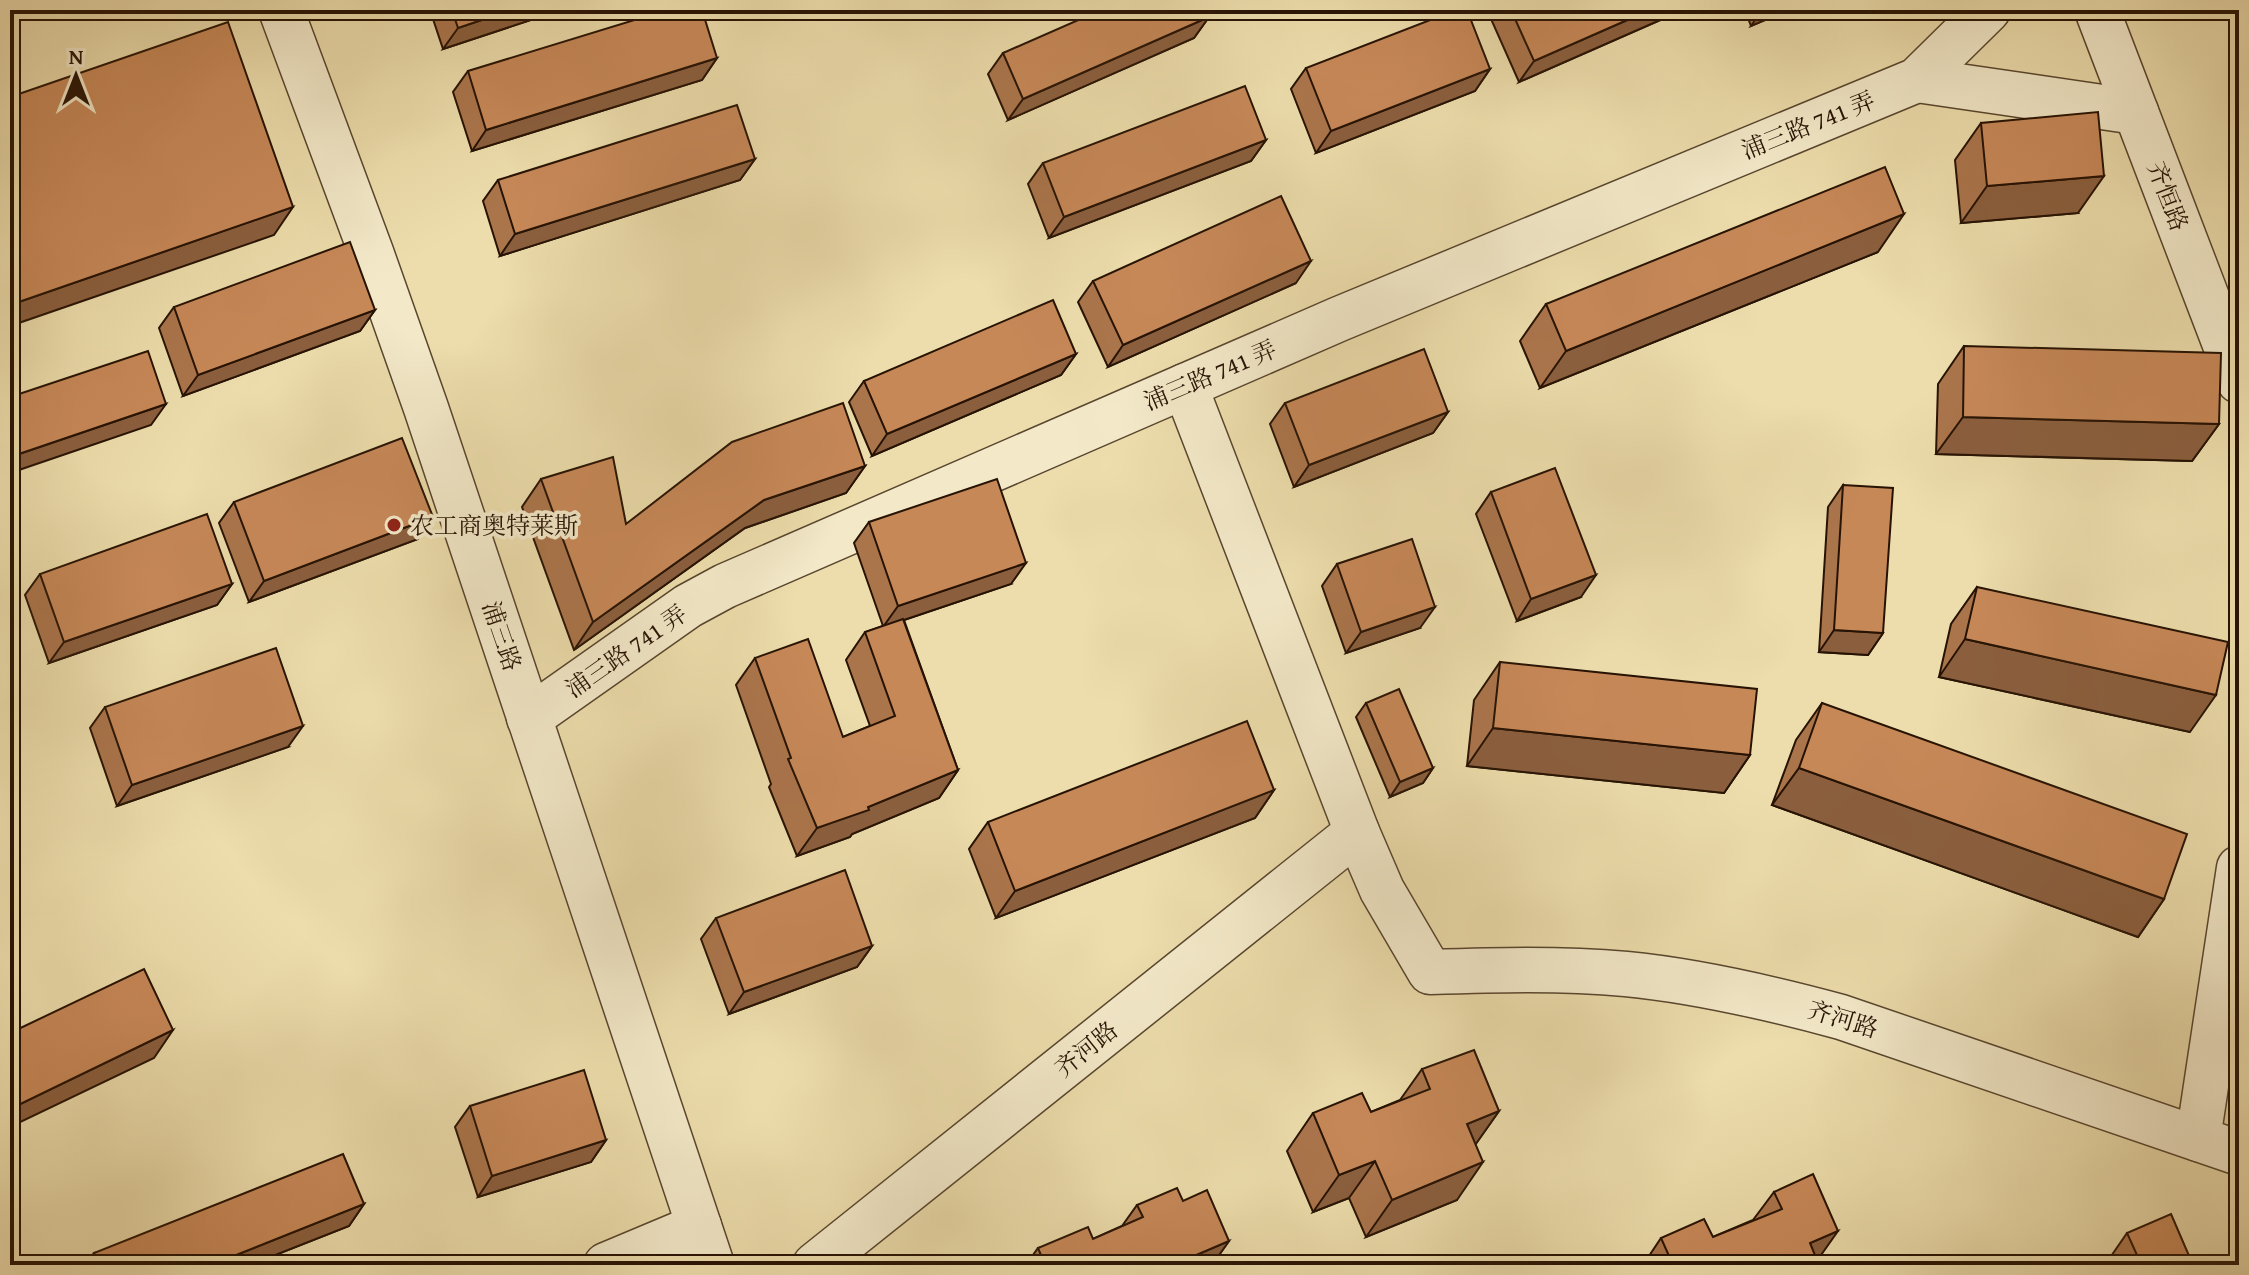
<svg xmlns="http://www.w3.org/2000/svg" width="2249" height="1275" viewBox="0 0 2249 1275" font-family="'Gentium Book Plus','Noto Serif SC',serif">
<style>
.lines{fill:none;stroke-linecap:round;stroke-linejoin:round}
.minor-casing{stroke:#58462e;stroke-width:47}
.minor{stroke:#f3e9c9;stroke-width:44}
.wall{fill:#ab754c;stroke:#271304;stroke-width:2}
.shaded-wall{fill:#8b5f3e;stroke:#271304;stroke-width:2}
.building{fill:#c78858;stroke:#271304;stroke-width:2}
.poi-dot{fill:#8f2418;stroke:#f3e9c9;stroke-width:3}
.labels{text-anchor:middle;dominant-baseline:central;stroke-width:7;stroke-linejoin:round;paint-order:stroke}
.street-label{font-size:24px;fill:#271304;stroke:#f3e9c9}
.poi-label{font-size:24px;fill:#271304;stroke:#f3e9c9;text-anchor:start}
</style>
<rect width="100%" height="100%" fill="#edddac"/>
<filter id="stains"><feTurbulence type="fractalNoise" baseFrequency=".0025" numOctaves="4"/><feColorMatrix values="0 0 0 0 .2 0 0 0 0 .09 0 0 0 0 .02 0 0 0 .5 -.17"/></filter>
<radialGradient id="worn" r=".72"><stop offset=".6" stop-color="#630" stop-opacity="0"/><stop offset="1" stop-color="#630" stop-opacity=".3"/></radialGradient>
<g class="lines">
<defs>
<g id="minor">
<path d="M281,10L372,255L426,408L712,1265"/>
<path d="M2097,10L2239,381"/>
<path d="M1917,80L2136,112"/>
<path d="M1185,386L1357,832L1382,890L1430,972C1495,970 1560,968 1626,974C1699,981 1771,998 1841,1017L2239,1153"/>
<path d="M529,718L688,606L725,586L1339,319L1917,80L1988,10"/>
<path d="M2198,1139L2239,868"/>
<path d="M606,1265L699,1226"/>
<path d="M815,1265L1357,832"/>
</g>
</defs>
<use href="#minor" class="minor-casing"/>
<use href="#minor" class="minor"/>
</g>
<g class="wall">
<path d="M430,10H561L443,49Z"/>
<path d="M1487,10H1683L1519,82Z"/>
<path d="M1745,10H1789L1751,26Z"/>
<path d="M1209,17L1194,38L1008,120L988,74L1003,53Z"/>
<path d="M717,58L702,80L472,151L453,92L468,71Z"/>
<path d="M1306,68L1490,69L1475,91L1316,153L1291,89Z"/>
<path d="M1981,123L2078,213L1961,223L1955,160Z"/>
<path d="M1266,140L1251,161L1049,238L1028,184L1043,163Z"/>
<path d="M755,159L740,180L500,256L483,201L498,180Z"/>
<path d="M1878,252L1540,388L1520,341L1546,304Z"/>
<path d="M1093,281L1296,283L1108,367L1078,302Z"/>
<path d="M174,307L375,310L360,331L183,396L159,328Z"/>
<path d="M1964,346L2219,424L2192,461L1936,454L1938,384Z"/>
<path d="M1076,354L1061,375L872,456L849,402L864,381Z"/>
<path d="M1285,403L1448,412L1433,433L1294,487L1270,424Z"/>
<path d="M865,466L846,493L745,528L574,650L522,507L541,479L626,524Z"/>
<path d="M1843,485L1883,633L1868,655L1819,652L1828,507Z"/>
<path d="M1491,492L1581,597L1517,621L1476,514Z"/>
<path d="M234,502L433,517L418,539L249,602L219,523Z"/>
<path d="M869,522L1011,584L904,620L958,770L939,798L852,834L850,837L797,856L769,787L771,784L736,685L755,658L843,737L870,726L846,660L865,632L883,626L854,543Z"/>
<path d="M1337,564L1420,628L1346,653L1322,586Z"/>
<path d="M40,574L232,584L217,605L49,663L25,595Z"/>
<path d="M1977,587L2190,732L1939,677L1951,624Z"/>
<path d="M1500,662L1750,755L1724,793L1467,766L1474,700Z"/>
<path d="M1366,703L1433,768L1423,783L1390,797L1356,717Z"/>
<path d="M1822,703L2164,899L2138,937L1772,805L1796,740Z"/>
<path d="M105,707L288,747L117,806L90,728Z"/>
<path d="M1274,790L1255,818L996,918L969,849L988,822Z"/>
<path d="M716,918L872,946L857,967L729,1014L701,939Z"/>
<path d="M1422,1069L1499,1111L1475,1145L1457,1200L1366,1237L1349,1198L1313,1212L1287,1151L1313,1113L1371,1112L1400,1100Z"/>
<path d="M470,1106L606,1140L591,1162L478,1197L455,1127Z"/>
<path d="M1774,1192L1819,1265H1643L1661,1238L1713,1237L1753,1220Z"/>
<path d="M1183,1201L1229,1241L1212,1265H1026L1038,1248L1093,1239L1122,1226L1137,1205Z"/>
<path d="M364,1204L349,1226L250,1265H85L94,1253Z"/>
<path d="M2127,1233L2193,1265H2105Z"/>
</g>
<g class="shaded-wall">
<path d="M511,10H561L443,49L458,28Z"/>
<path d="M1650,10H1683L1519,82L1534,61Z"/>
<path d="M1762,10H1789L1751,26Z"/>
<path d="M1209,17L1194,38L1008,120L1023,99Z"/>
<path d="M717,58L702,80L472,151L486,130Z"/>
<path d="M1490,69L1475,91L1316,153L1331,131Z"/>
<path d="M1266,140L1251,161L1049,238L1064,217Z"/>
<path d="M755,159L740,180L500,256L515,234Z"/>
<path d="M2104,176L2078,213L1961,223L1987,186Z"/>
<path d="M293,207L274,235L10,326V305Z"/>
<path d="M1904,214L1878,252L1540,388L1566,351Z"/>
<path d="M1311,261L1296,283L1108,367L1123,345Z"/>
<path d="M375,310L360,331L183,396L198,375Z"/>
<path d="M1076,354L1061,375L872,456L887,434Z"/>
<path d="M166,404L151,425L10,473V457Z"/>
<path d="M1448,412L1433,433L1294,487L1309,465Z"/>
<path d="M1963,417L2219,424L2192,461L1936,454Z"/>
<path d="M865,466L846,493L745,528L574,650L593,622L764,500Z"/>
<path d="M433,517L418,539L249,602L264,581Z"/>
<path d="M1026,563L1011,584L883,627L898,606Z"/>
<path d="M1596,575L1581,597L1517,621L1531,599Z"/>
<path d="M232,584L217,605L49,663L64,642Z"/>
<path d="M1435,607L1420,628L1346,653L1361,632Z"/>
<path d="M1834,630L1883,633L1868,655L1819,652Z"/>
<path d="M1965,639L2216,695L2190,732L1939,677Z"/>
<path d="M303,726L288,747L117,806L132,785Z"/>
<path d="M1493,728L1750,755L1724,793L1467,766Z"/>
<path d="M1433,768L1423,783L1390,797L1400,782Z"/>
<path d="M1799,768L2164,899L2138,937L1772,805Z"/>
<path d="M958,770L939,798L852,834L850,837L797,856L817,828Z"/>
<path d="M1274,790L1255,818L996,918L1015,891Z"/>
<path d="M872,946L857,967L729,1014L744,992Z"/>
<path d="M173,1030L154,1058L10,1127V1109Z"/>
<path d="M1499,1111L1473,1148L1467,1124Z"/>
<path d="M606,1140L591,1162L478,1197L492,1176Z"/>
<path d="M1375,1161L1349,1198L1313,1212L1339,1175Z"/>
<path d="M1483,1162L1457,1200L1366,1237L1392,1200Z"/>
<path d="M364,1204L349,1226L250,1265H211Z"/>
<path d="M1838,1231L1814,1265L1810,1243Z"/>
<path d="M1229,1241L1212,1265H1173Z"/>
</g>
<g class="building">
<path d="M452,10H511L458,28Z"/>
<path d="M667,10H702L717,58L486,130L468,71Z"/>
<path d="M1101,10H1206L1209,17L1023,99L1003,53Z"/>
<path d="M1456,10H1467L1490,69L1331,131L1306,68Z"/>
<path d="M1511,10H1650L1534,61Z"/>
<path d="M228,22L293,207L10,305V97Z"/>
<path d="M1245,86L1266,140L1064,217L1043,163Z"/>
<path d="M737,105L755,159L515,234L498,180Z"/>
<path d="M2098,112L2104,176L1987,186L1981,123Z"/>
<path d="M1885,167L1904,214L1566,351L1546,304Z"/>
<path d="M1281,196L1311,261L1123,345L1093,281Z"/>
<path d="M350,242L375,310L198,375L174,307Z"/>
<path d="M1053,300L1076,354L887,434L864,381Z"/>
<path d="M1964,346L2221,353L2219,424L1963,417Z"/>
<path d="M1424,349L1448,412L1309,465L1285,403Z"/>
<path d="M148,351L166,404L10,457V397Z"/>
<path d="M843,403L865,466L764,500L593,622L541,479L613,457L626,524L732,442Z"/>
<path d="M402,438L433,517L264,581L234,502Z"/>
<path d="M1555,468L1596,575L1531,599L1491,492Z"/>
<path d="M997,479L1026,563L898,606L869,522Z"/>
<path d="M1843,485L1893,488L1883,633L1834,630Z"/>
<path d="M207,514L232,584L64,642L40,574Z"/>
<path d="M1412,539L1435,607L1361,632L1337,564Z"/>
<path d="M1977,587L2228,642L2216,695L1965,639Z"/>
<path d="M903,619L958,770L868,807L869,810L817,828L788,759L791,758L755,658L808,639L843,737L895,716L865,632Z"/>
<path d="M276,648L303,726L132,785L105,707Z"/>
<path d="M1500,662L1757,689L1750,755L1493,728Z"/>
<path d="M1399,689L1433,768L1400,782L1366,703Z"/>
<path d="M1822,703L2187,834L2164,899L1799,768Z"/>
<path d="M1247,721L1274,790L1015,891L988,822Z"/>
<path d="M845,870L872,946L744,992L716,918Z"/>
<path d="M144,969L173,1030L10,1109V1033Z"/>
<path d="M1474,1050L1499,1111L1467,1124L1483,1162L1392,1200L1375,1161L1339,1175L1313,1113L1362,1093L1371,1112L1430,1089L1422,1069Z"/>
<path d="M584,1070L606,1140L492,1176L470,1106Z"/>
<path d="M343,1154L364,1204L211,1265H99L94,1253Z"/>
<path d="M1813,1174L1838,1231L1810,1243L1819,1265H1673L1661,1238L1704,1219L1713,1237L1782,1209L1774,1192Z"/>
<path d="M1177,1188L1183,1201L1207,1190L1229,1241L1173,1265H1030L1043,1260L1038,1248L1088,1227L1093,1239L1143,1217L1137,1205Z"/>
<path d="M2171,1214L2193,1265H2113L2137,1255L2127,1233Z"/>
<path d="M2057,1261L2059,1265H2046Z"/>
</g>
<circle class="poi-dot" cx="394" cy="525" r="8"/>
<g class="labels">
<g class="street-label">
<text transform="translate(1808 125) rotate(-22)">浦三路 741 弄</text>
<text transform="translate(2168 196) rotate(69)">齐恒路</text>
<text transform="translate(1210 375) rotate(-23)">浦三路 741 弄</text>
<text transform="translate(502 636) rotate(71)">浦三路</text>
<text transform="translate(626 651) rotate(-35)">浦三路 741 弄</text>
<text transform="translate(1843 1019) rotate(17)">齐河路</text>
<text transform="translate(1086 1049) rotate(-39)">齐河路</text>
</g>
<g class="poi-label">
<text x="410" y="525">农工商奥特莱斯</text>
</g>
</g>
<rect width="2249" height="1275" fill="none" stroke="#edddac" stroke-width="40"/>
<rect x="12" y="12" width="2225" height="1251" fill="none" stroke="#271304" stroke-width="4"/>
<rect x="20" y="20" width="2209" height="1235" fill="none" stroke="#271304" stroke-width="2"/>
<g transform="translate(76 76)" stroke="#f3e9c9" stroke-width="6" paint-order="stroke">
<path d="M0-6L14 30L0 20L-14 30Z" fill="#271304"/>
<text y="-12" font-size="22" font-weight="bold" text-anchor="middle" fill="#271304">N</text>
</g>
<rect width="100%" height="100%" filter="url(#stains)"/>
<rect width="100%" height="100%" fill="url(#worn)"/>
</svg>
